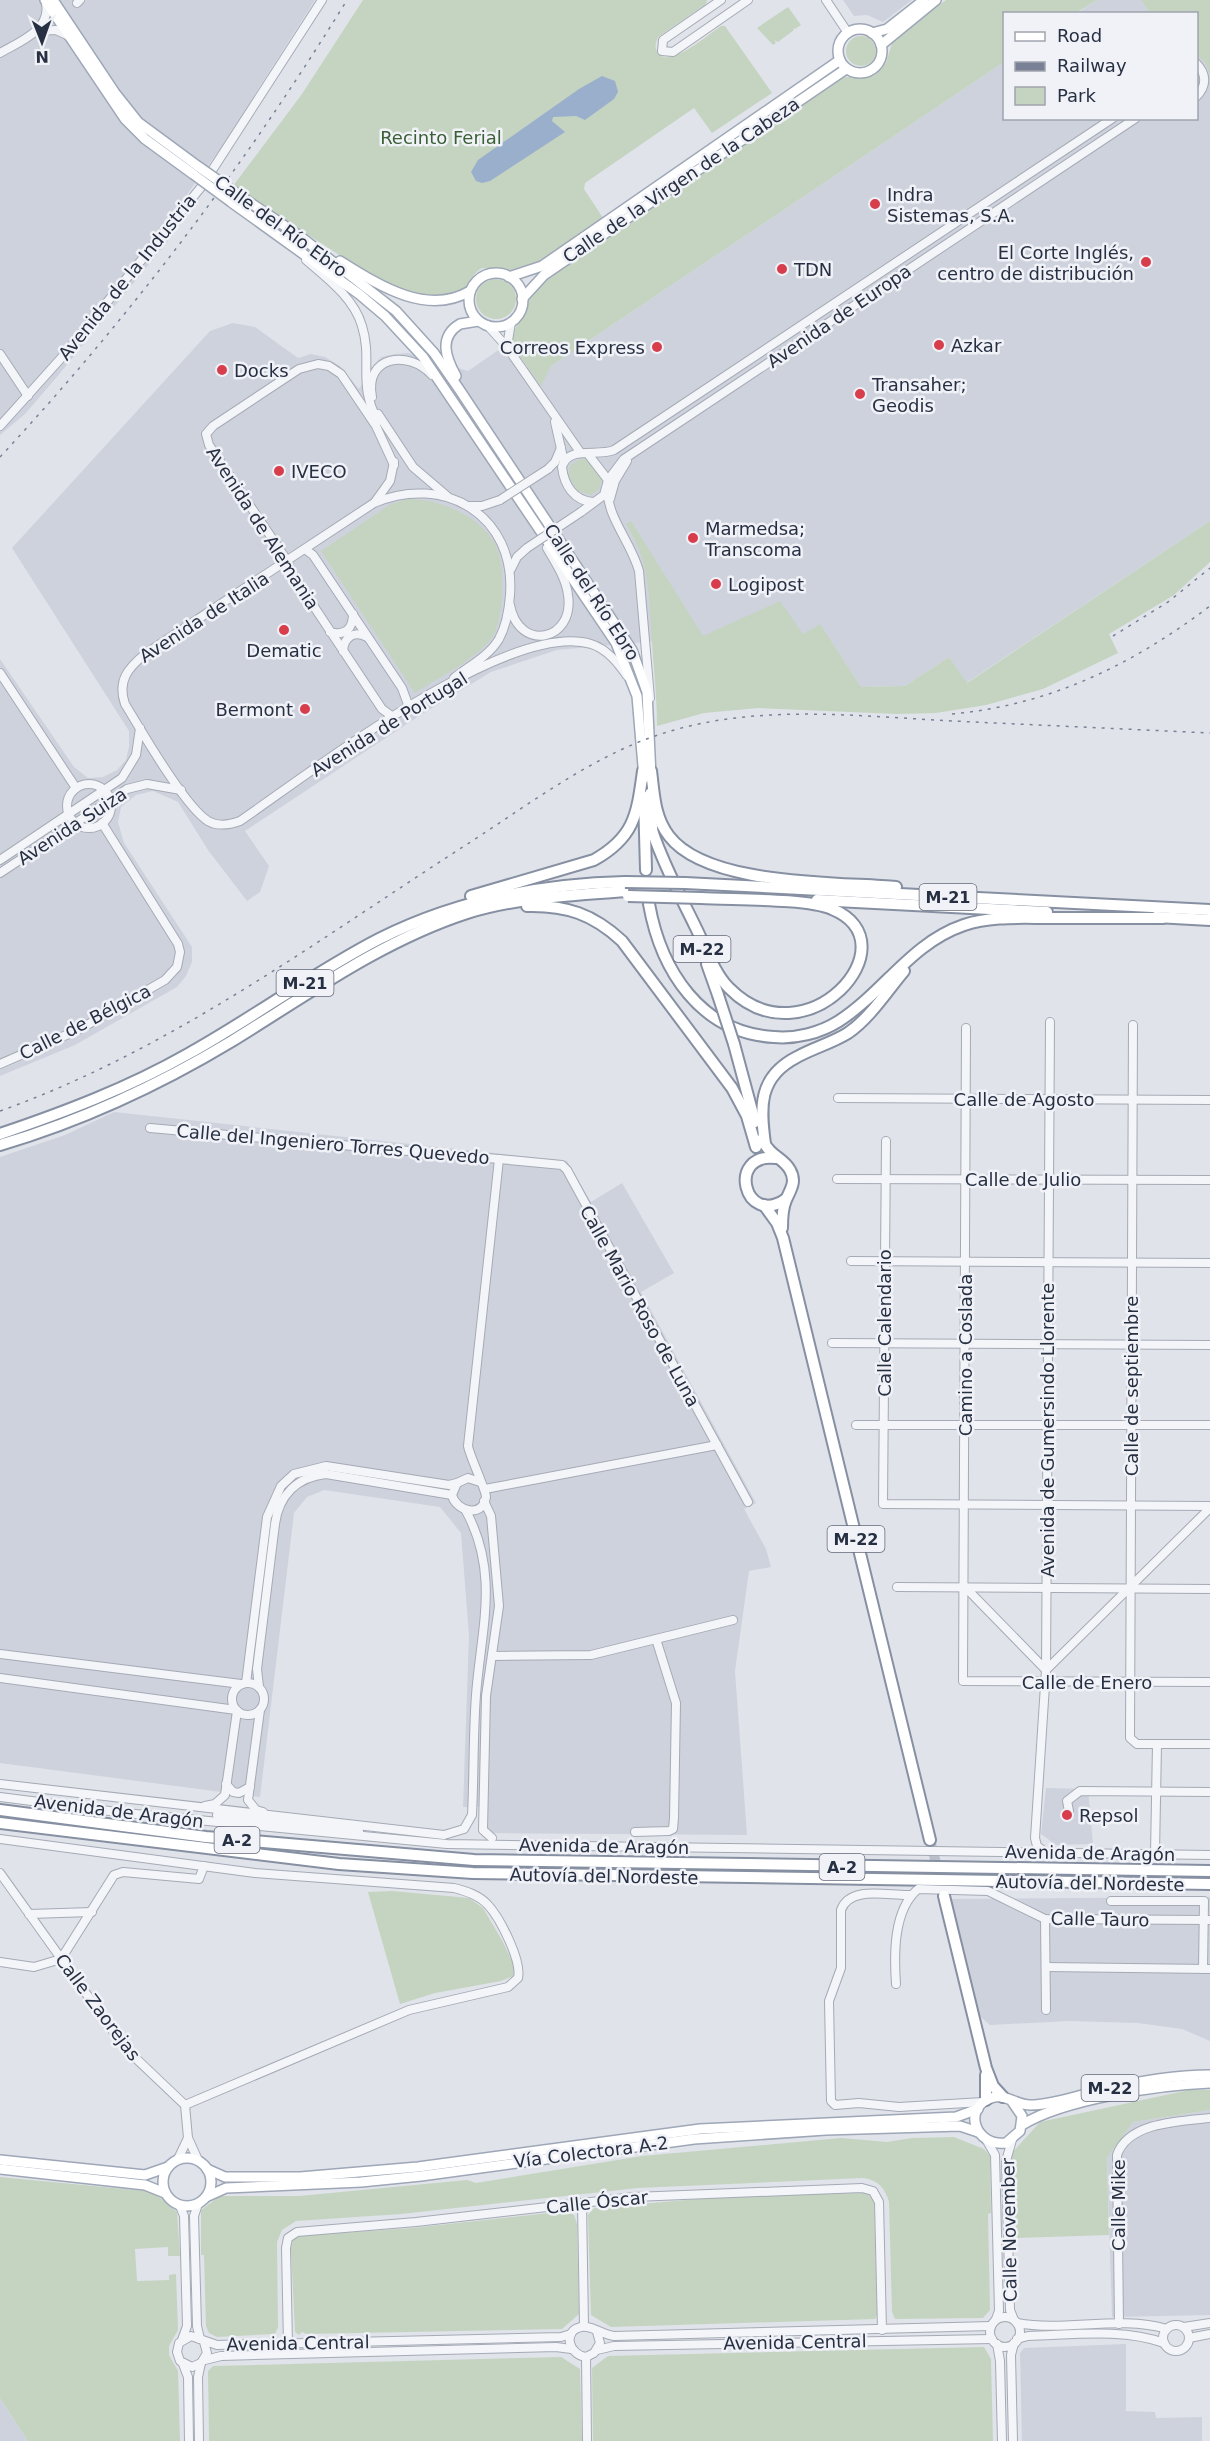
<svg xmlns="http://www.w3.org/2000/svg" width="1210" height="2441" viewBox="0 0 1210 2441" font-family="'DejaVu Sans',sans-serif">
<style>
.built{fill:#ced2dc}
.green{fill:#c4d4c1}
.water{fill:#99afcc}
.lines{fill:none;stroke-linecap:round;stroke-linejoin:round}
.highway-tunnel{stroke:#bbbfc9;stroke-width:10;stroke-dasharray:10 5;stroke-linecap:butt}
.minor-casing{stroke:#a5aab5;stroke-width:10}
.major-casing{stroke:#9ea7b7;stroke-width:12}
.highway-casing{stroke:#8690a2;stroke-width:14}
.minor{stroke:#f3f5f8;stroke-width:8}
.major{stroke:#fff;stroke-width:9}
.highway{stroke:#fff;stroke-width:10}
.rail{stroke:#788195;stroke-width:1.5;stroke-dasharray:3 6;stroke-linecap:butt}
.minor-bridge-casing{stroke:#a5aab5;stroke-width:10;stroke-linecap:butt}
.major-bridge-casing{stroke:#9ea7b7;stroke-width:12;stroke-linecap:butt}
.highway-bridge-casing{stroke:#8690a2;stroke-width:14;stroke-linecap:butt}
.minor-bridge{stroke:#f3f5f8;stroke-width:8}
.major-bridge{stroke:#fff;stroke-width:9}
.highway-bridge{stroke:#fff;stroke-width:10}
.poi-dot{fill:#d73d4b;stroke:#f0f2f7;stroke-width:2}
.labels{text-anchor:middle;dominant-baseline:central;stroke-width:5;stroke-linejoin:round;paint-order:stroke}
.shield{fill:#f0f2f7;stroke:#636a79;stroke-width:1.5}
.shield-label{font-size:16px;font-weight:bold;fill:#273043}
.park-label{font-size:18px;fill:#395f34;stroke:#f0f2f7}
.street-label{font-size:18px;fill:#273043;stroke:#f0f2f7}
.poi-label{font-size:18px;fill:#273043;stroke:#f0f2f7;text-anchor:start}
</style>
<rect width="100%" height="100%" fill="#e0e3ea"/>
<g class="built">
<path d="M0,0H315L218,152L188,193L172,236L56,378L25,414L0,435Z"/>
<path d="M843,0H912L883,22L867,15L854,16Z"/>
<path d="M1097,0H1141L1150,13L1076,14Z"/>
<path d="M1197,55L1206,64L1210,76V521L966,683L949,657L905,686L861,687L820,625L803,635L736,622L703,637L557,650L491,672L419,716L245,831L269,866L260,892L247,901L208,850L178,802L153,791L136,795L121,807L118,822L124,843L192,947V962L186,976L177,987L75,1045L0,1076V659L74,767L88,778L103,777L117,770L126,760L129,746V731L12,548L210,331L233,323L255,327L298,358L311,354L325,357L340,366L359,389L370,369L381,357L395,354L408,353L468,371L500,349L512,345L527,367L546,374L551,366L1004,62V118H1196Z"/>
<path d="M114,1112L567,1161L591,1202L622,1183L674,1273L641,1292L756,1503L744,1509L766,1549L771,1567L749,1571L735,1671L747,1835L488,1833V1807H463L469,1636L461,1533L440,1507L324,1490L307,1497L294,1513L260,1797L0,1763V1157L65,1135Z"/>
<path d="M1046,1788L1088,1789L1093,1844L1056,1845L1041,1834Z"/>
<path d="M1210,1897V2041L1182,2029L1138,2023L1069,2021L990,2025L976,2013L949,1899Z"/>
<path d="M1210,2110V2315L1112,2317L1107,2158L1133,2122Z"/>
<path d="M1126,2344V2411L1155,2412L1156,2418L1202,2417V2441H1022L1020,2353L1024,2348Z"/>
<path d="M0,2398L5,2406L28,2441H0Z"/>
</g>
<g class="green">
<path d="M363,0H707L706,4L658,37C655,44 654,50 660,55C672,66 709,34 721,26H725L772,93L712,133L694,108L585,183L584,189L603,218L528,269L512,272L482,268C470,275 471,285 461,292C437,307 388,286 367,273L233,186L302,94Z"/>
<path d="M946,0H1097L1076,13L1004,14V62L551,366L541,386L512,345C509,328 522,325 526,311C530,297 531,293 542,282L841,77H868L875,75L886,63L893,40Z"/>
<path d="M1141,0H1210V76L1206,64L1197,55L1196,14L1150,13Z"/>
<path d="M788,7L801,25L795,29L793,28L794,30L778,42L774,40L776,43L773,45L757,28Z"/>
<circle cx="861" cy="51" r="15"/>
<circle cx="496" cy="299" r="20"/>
<path d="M581,459H588L602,479L599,489L591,495L579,492L568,476L570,465Z"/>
<path d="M409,499C438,499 478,515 493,541C502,556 503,574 502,591C502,606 500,622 493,636C480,657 436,679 415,693L321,551L391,504Z"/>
<path d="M631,521L703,636L780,601L803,634L820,624L861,687L905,686L949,657L967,683L1210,521V562L1174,595L1109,634L1118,653L1043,689L986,705L936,713L897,714L758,708L704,713L657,726C657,699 654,671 652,644C649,599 651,564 626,524Z"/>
<path d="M392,1891L469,1898L483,1908L503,1942L515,1968L513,1976L501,1981L435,1993L400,2004L368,1892Z"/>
<path d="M1189,2090H1210V2110L1133,2122L1107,2158L1109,2235L1017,2238L1015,2213L1013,2212L1011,2154L1040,2122Z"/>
<path d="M954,2137L984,2149L990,2156L991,2213L988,2214L990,2310L983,2318L895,2319L892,2312L889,2202C885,2188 878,2180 863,2178L638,2188L401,2214L296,2221L282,2230L277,2242L278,2327L275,2334L217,2337L209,2333L206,2326L204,2255H201V2210L220,2196H299L467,2180L476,2183L642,2156L841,2138L887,2142L912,2138Z"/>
<path d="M0,2177L145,2191L158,2196L177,2212L180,2256H168V2247L135,2249L137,2281L169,2280V2275L176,2274L178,2330L169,2346V2355L178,2371L180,2441H28L0,2398Z"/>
<path d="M867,2193L874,2201L877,2315L875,2319L611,2327L591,2315L588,2215L594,2208L732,2196Z"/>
<path d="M567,2211L574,2215L577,2224L579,2314L562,2329L307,2334L302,2332L299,2335L295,2332L291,2249L293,2240L299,2236L412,2228Z"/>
<path d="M984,2347L991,2359L993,2441H593L592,2368L608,2356Z"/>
<path d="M561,2357L580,2369L582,2441H209L208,2371L213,2366Z"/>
</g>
<path class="water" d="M602,76L615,81L618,92L614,99L585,120L576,116L553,117L552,121L565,132L490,181L482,183L476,181L471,172L478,160L579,89Z"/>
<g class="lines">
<path class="highway-tunnel" d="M930,1840L942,1886"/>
<defs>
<g id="minor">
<path d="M721,0L663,40L662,51L673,52L748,0"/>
<path d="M826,0L848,33"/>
<path d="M77,3L80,0"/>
<path d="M37,31L56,30L67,35"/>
<path d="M0,53C19,42 51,30 46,4"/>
<path d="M1196,63C1207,74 1207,86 1196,97"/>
<path d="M306,260C327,278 354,298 362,326C373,361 357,384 378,421"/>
<path d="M487,325L507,347L580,452"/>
<path d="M507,347L511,322"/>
<path d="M0,354L28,396"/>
<path d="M372,397C364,356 408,349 432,375"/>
<path d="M378,414L413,467L447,496"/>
<path d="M555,422L564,462"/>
<path d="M0,426L63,356L202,186L322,0"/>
<path d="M548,469L555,462L561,448"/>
<path d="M608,480L624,459L1136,118"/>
<path d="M607,489C608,519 631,542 639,571L650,698"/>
<path d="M610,499L615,481L627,461"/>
<path d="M375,502L390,481L394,462"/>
<path d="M593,502C574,501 564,485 562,467C568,445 598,457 614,450L1113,118"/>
<path d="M469,506H482L500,500"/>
<path d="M581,512L604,495L608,480L588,454"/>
<path d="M306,550L313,555L402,688L409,707"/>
<path d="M511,569L517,557L527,548"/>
<path d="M510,605C519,653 575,641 568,595C566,578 556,564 547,548"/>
<path d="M330,632C345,636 353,629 353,614"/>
<path d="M343,651C344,637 354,630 367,637"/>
<path d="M0,673L76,788"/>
<path d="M454,678C469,666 489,656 499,639C506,626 509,609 510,595C516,516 445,473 374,503L145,654C128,668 117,681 125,704C141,730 185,807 208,821C218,827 229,825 240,821C309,774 508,619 591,644C607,649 618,663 627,676"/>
<path d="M393,717L382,709L291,572L288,562L209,445L206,434L213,426L299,369L318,364L329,366L341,374L376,426L394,465"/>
<circle cx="89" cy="806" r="22"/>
<path d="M0,860L122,778L136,755L140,728"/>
<path d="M0,873L127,789L147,784L181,790"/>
<path d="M1133,1025L1130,1738L1137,1744H1210"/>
<path d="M966,1028L963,1681L1210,1682"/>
<path d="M0,1064L80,1029L165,980L177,967L180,952L178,944L102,823"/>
<path d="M838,1098L1210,1100"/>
<path d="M150,1128L499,1159L468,1446C470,1457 486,1490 486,1497C483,1518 456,1512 452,1495L457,1483L468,1478L480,1482"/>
<path d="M886,1141L883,1504L1210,1506"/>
<path d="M499,1159L562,1165L567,1170L748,1502"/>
<path d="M837,1179L1210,1180"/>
<path d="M851,1261L1210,1263"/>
<path d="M832,1343L1210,1345"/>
<path d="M856,1425H1210"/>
<path d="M485,1489L717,1445"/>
<path d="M484,1501L491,1516L499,1606L486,1696L483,1830L492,1838"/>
<path d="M964,1586L1046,1670"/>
<path d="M897,1587L1210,1589"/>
<path d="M0,1654L241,1684"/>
<path d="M493,1656L591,1655L733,1620"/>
<path d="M1046,1670L1210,1508"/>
<path d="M0,1678L236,1710"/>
<circle cx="248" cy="1699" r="16"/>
<path d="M246,1683L267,1517L281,1486L294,1474L326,1466L449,1485L457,1483"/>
<path d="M259,1687L257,1669L275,1524C279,1495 297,1477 326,1474L452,1495"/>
<path d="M260,1710L248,1800L256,1810L263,1812"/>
<path d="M0,1784L444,1835L464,1829L472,1815C474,1775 473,1735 476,1695C481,1629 500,1574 466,1511"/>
<path d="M226,1784L233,1792L239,1793L250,1787"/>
<path d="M0,1797L125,1813L447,1844L1210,1855"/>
<path d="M205,1806L215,1804L225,1795L237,1711"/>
<path d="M1069,1811L1067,1801L1080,1791L1210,1792"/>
<path d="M217,1815L359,1832"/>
<path d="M635,1832L669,1831L673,1829L674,1818L676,1703L656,1639"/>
<path d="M0,1839L255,1873L454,1888C466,1891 479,1895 488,1905C500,1918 522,1961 518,1978L508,1987L409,2010L185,2105"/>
<path d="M1045,1852L1037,1846L1035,1838L1046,1670L1050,1022"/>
<path d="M1155,1854L1157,1744"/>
<path d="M0,1873L125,2048L185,2105L188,2138L178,2159"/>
<path d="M910,1895C888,1896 850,1885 841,1910V1968L829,2001L831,2101L835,2105L859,2103L899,2107L983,2102"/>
<path d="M1111,1901H1204L1203,1969"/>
<path d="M29,1914L92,1912"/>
<path d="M1045,1919L1046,2010"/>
<path d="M0,1962L34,1967L61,1959L114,1875L123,1872L199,1879L204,1866"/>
<path d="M1046,1967L1210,1969"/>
<path d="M896,1984C894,1955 893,1910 918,1889L988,1891L1045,1919L1210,1920"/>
<path d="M188,2138L198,2160"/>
<path d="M1012,2140L1006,2161L1010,2310L1014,2320"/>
<path d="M987,2141L995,2155L999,2311L996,2319"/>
<path d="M582,2203L584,2326"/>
<path d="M198,2204L194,2216L197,2326L200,2339"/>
<path d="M180,2206L184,2216L187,2326L182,2340"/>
<circle cx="1005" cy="2332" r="15"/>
<path d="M1017,2323C1066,2332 1118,2315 1167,2329"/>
<path d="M1119,2324L1117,2155C1128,2122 1181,2121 1210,2118"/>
<circle cx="1176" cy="2338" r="13"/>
<path d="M1184,2327L1210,2323"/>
<path d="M597,2332L600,2343L594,2353L586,2357C569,2355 562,2331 581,2327C592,2325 603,2335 614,2336L991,2326"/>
<path d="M1189,2338L1210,2334"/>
<path d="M1017,2339L1028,2336C1072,2335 1122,2328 1164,2343"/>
<path d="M204,2342L207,2353L201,2363L192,2367L180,2361L177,2352L179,2343L191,2336L217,2345L561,2337L571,2334"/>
<path d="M288,2344L286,2248L288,2238L297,2232L416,2222L634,2197L862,2188L873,2191L879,2202L882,2330"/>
<path d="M997,2344L1000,2361L1002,2441"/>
<path d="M597,2350L614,2346L992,2339"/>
<path d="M586,2357L587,2441"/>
<path d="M205,2360L221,2356L556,2347L571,2349"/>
<path d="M183,2364L188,2377L189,2441"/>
<path d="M199,2441L198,2377L201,2363"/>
<path d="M1013,2441L1011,2355L1014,2343"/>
</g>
<g id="major">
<path d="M45,0L125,119L145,139L193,174"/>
<path d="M53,0L115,93L138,122L199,167"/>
<circle cx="860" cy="51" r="22"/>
<path d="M872,33L887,29L924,0"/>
<path d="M881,45L936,0"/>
<path d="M236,193L301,237L396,311L434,353L459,389L632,650L647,692L651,776"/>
<path d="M231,202L359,294L385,316L423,357L616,643L637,696L644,778"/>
<path d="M340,261C377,284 426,317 470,291"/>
<circle cx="496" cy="300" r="27"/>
<path d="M509,277L542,266L840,60"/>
<path d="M522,299L544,275L846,69"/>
<path d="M456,376C446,358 438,337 460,324L478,321"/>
<path d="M650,793L653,833"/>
<path d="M1011,2100L1022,2116L1020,2131L1006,2143C975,2147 962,2108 991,2098C1005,2093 1016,2105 1030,2105C1052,2105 1076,2096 1097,2091C1134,2082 1172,2075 1210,2075"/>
<path d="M1022,2125C1063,2099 1160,2085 1210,2083"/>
<circle cx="187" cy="2182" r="24"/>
<path d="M0,2160L145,2175L168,2167"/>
<path d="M0,2169L145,2185L165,2193"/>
<path d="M207,2169L225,2177H300L418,2167L700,2129L956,2117L978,2109"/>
<path d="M206,2197L226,2188L361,2182L421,2176L694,2139L826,2130L960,2126L978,2132"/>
</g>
<g id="highway">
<path d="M651,771C654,793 654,817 669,836C707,886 837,882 896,887"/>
<path d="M644,797L646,870"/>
<path d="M653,833C664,866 681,897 696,928C706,948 714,973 729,988C805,1065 915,943 832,909C807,898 732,900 701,898"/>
<path d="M685,883L1210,910"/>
<path d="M471,896L594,860C635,837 637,814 643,771"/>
<path d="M817,900L1047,912"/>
<path d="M649,904C661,971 701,1033 774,1037C796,1039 820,1033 839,1021C884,992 911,943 964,925C990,916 1021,918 1049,918C1087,918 1125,918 1163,918"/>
<path d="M527,906C566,905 593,914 622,941L732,1088L747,1116L756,1147"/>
<path d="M1156,917L1210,920"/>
<path d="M707,964L718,995"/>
<path d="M734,1044L755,1122"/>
<path d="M0,1134C65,1112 128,1088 188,1054C253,1018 313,973 379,939C457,900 539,884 625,882"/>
<path d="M762,1139C771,1158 783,1157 790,1170C797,1182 790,1190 786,1200C782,1209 782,1219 782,1228"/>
<path d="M765,1144C760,1107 758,1077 797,1057C813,1048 832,1043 848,1033C870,1018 887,991 904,971"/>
<path d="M0,1145C81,1121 159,1085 232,1041C307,995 381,941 467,913C519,897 574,895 628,891"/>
<path d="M776,1158C726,1152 744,1228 786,1199"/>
<path d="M764,1205L777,1223L783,1238L930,1840"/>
<path d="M0,1810L206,1837L474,1860L1210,1871"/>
<path d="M0,1823L339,1864L473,1873L1210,1884"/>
<path d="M944,1896L986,2068L993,2086L1003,2097"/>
<path d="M986,2100V2075"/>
</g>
</defs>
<use href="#minor" class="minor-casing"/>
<use href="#major" class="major-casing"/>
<use href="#highway" class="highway-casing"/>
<use href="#minor" class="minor"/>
<use href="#major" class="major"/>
<use href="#highway" class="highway"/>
<g class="rail">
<path d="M0,457C131,316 246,164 347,0"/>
<path d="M1113,636L1168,602L1210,568"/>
<path d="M952,714C1050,705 1132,665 1210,606"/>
<path d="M0,1111C166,1052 311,945 458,850C520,811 588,758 658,735C753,703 855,716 953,721C1038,725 1124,729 1210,733"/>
</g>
<defs>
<g id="minor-bridge">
<path d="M500,500L548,469"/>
<path d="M527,548L581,512"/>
</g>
<g id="major-bridge">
<path d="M199,167L236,193"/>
<path d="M193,174L231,202"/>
</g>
<g id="highway-bridge">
<path d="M625,882L685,883"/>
<path d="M628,896L701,898"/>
<path d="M718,995L734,1044"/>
</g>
</defs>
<use href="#minor-bridge" class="minor-bridge-casing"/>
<use href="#major-bridge" class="major-bridge-casing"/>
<use href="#highway-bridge" class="highway-bridge-casing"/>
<use href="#minor-bridge" class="minor-bridge"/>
<use href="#major-bridge" class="major-bridge"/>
<use href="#highway-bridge" class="highway-bridge"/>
</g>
<g class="poi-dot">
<circle cx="875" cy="204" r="6"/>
<circle cx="1146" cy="262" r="6"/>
<circle cx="782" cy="269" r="6"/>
<circle cx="939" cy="345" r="6"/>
<circle cx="657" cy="347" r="6"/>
<circle cx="222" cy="370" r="6"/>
<circle cx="860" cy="394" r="6"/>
<circle cx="279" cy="471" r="6"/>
<circle cx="693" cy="538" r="6"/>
<circle cx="716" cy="584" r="6"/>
<circle cx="284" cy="630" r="6"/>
<circle cx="305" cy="709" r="6"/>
<circle cx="1067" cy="1815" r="6"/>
</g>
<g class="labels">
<g class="shield">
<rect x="919.5" y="884" width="57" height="26" rx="4.5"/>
<rect x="673.5" y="936" width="57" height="26" rx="4.5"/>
<rect x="276.5" y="970" width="57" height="26" rx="4.5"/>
<rect x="827.5" y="1526" width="57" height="26" rx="4.5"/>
<rect x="214.5" y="1827" width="45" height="26" rx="4.5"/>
<rect x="819.5" y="1854" width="45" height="26" rx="4.5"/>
<rect x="1081.5" y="2075" width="57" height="26" rx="4.5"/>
</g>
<g class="shield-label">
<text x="948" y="897">M-21</text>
<text x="702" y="949">M-22</text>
<text x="305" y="983">M-21</text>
<text x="856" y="1539">M-22</text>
<text x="237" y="1840">A-2</text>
<text x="842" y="1867">A-2</text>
<text x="1110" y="2088">M-22</text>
</g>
<g class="park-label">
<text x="441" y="137">Recinto Ferial</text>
</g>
<g class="street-label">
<text transform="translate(681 180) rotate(-34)">Calle de la Virgen de la Cabeza</text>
<text transform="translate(281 226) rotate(36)">Calle del Río Ebro</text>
<text transform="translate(127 277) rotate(-51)">Avenida de la Industria</text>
<text transform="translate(839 316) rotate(-34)">Avenida de Europa</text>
<text transform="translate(263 528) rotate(57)">Avenida de Alemania</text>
<text transform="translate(592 592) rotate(57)">Calle del Río Ebro</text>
<text transform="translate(204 617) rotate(-33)">Avenida de Italia</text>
<text transform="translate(389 724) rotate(-32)">Avenida de Portugal</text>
<text transform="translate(72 826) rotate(-33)">Avenida Suiza</text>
<text transform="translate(85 1022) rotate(-27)">Calle de Bélgica</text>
<text x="1024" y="1099">Calle de Agosto</text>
<text transform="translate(333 1144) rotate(5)">Calle del Ingeniero Torres Quevedo</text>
<text x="1023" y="1179">Calle de Julio</text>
<text transform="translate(640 1306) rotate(61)">Calle Mario Roso de Luna</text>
<text transform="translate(884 1323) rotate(-90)">Calle Calendario</text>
<text transform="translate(965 1355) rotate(-90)">Camino a Coslada</text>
<text transform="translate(1131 1386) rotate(-90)">Calle de septiembre</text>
<text transform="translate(1047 1430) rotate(-90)">Avenida de Gumersindo Llorente</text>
<text x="1087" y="1682">Calle de Enero</text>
<text transform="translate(119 1811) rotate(7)">Avenida de Aragón</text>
<text transform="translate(604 1846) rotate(1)">Avenida de Aragón</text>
<text transform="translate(1090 1853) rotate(1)">Avenida de Aragón</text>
<text transform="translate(604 1876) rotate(1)">Autovía del Nordeste</text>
<text transform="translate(1090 1883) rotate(1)">Autovía del Nordeste</text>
<text transform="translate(1100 1919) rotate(1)">Calle Tauro</text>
<text transform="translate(98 2007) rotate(53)">Calle Zaorejas</text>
<text transform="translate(591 2152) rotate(-7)">Vía Colectora A-2</text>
<text transform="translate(597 2202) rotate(-6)">Calle Óscar</text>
<text transform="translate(1118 2205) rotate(-90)">Calle Mike</text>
<text transform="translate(1009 2230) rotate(-91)">Calle November</text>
<text transform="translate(795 2342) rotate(-1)">Avenida Central</text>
<text transform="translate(298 2343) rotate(-1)">Avenida Central</text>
</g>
<g class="poi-label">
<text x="887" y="194">Indra<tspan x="887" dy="21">Sistemas, S.A.</tspan></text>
<text x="1134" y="252" text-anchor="end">El Corte Inglés,<tspan x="1134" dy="21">centro de distribución</tspan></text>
<text x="794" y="269">TDN</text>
<text x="951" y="345">Azkar</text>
<text x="645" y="347" text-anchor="end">Correos Express</text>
<text x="234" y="370">Docks</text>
<text x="872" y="384">Transaher;<tspan x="872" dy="21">Geodis</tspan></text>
<text x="291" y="471">IVECO</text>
<text x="705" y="528">Marmedsa;<tspan x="705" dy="21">Transcoma</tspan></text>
<text x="728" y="584">Logipost</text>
<text x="284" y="650" text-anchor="middle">Dematic</text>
<text x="293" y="709" text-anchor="end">Bermont</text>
<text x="1079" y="1815">Repsol</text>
</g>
</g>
<rect x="1003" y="12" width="195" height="108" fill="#f0f2f7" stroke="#a0a4af" stroke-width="1.5"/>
<rect x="1015" y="32" width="30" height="9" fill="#ffffff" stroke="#a0a4af" stroke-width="1.5"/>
<text x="1057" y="42" font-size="18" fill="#273043">Road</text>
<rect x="1015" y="62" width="30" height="9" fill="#788195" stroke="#a0a4af" stroke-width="1.5"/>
<text x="1057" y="72" font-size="18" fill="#273043">Railway</text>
<rect x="1015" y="87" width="30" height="18" fill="#c4d4c1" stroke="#a0a4af" stroke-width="1.5"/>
<text x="1057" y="102" font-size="18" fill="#273043">Park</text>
<g transform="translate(42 42) rotate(179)" stroke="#f0f2f7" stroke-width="4.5" paint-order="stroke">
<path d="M0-4.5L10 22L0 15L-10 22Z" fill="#273043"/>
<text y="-9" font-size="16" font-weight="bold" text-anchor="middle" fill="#273043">N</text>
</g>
</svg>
